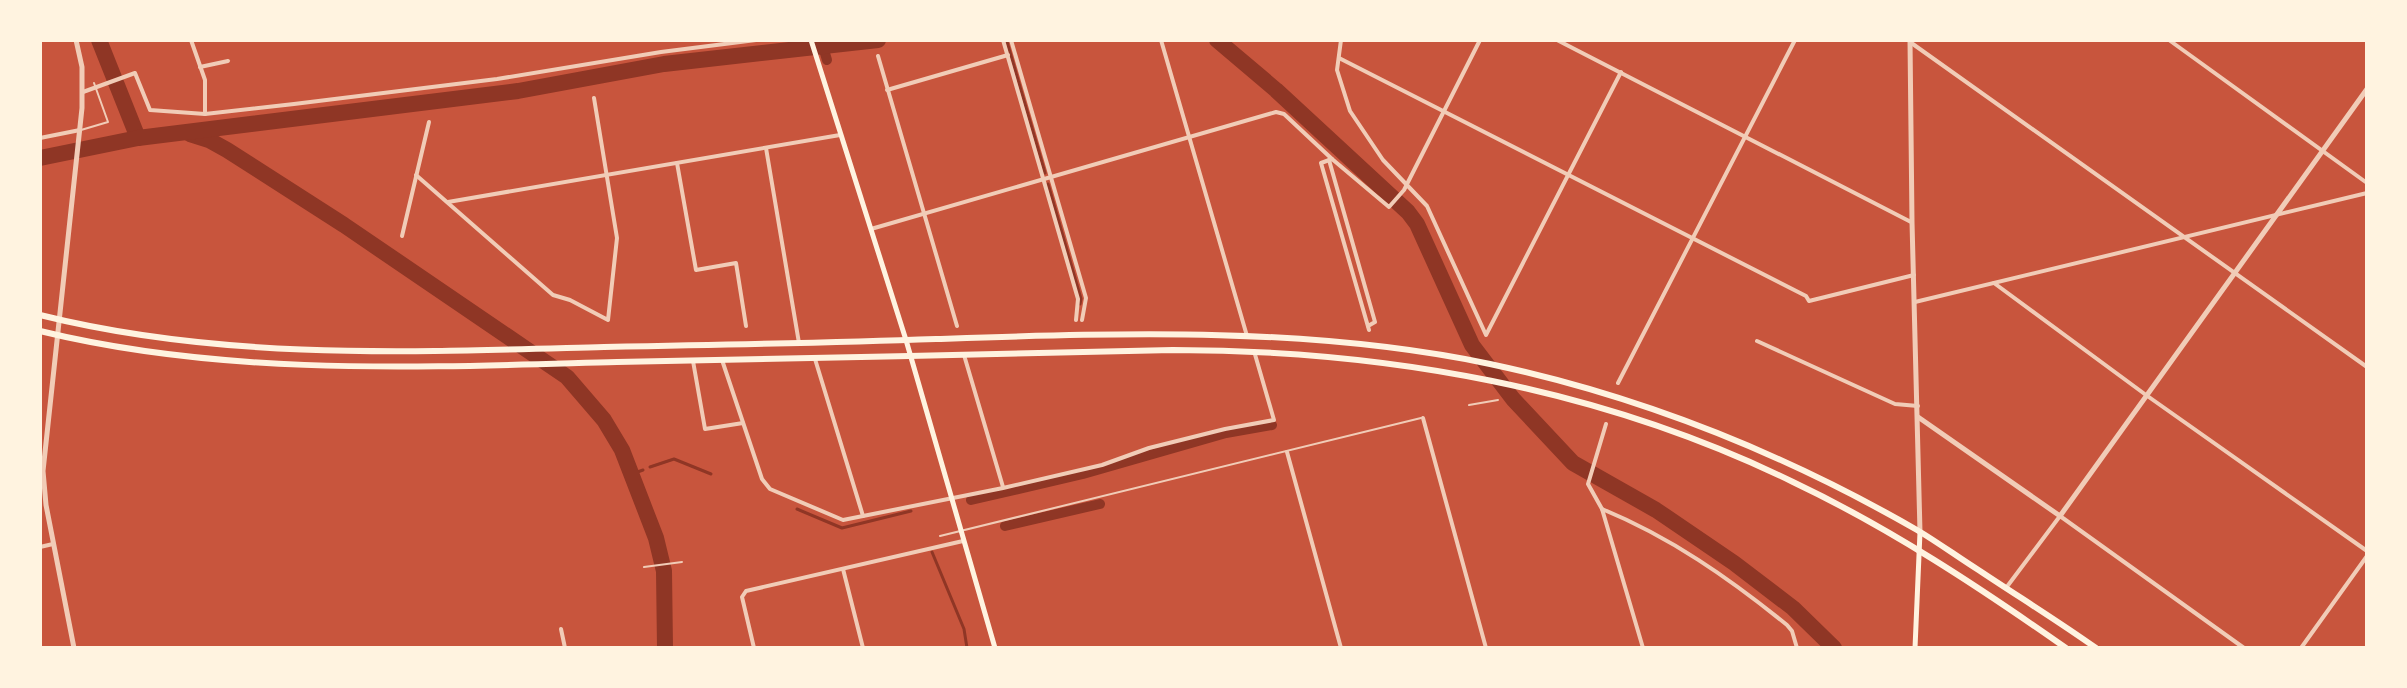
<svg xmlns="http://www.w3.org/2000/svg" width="2407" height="688" viewBox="0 0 2407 688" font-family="'Roboto Condensed',sans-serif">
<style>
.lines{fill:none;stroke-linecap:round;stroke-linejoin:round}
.stream{stroke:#8f3625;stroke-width:3}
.canal{stroke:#8f3625;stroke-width:10}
.river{stroke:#8f3625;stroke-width:16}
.service{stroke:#f1ccb7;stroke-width:2}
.minor{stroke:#f1ccb7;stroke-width:4}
.tertiary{stroke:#f1ccb7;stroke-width:5}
.secondary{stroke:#fff3e0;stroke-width:5}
.trunk{stroke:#fff3e0;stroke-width:6}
</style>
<rect width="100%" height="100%" fill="#c8553d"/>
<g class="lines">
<g class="stream">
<path d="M1007,42L1045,173"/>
<path d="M1048,184L1081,299L1080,304"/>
<path d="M650,467L674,459L711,474"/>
<path d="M632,474L643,470"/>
<path d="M797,509L842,528L911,511"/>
<path d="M932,552L964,629L967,648"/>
</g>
<g class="canal">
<path d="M821,40L827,60"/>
<path d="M971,500L1083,474L1226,433L1272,425"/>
<path d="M1005,526L1100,504"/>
</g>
<g class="river">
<path d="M99,40L138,138"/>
<path d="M1217,40L1276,90L1408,212L1417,224L1472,345L1513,399L1573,463L1656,510L1734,563L1793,608L1834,648"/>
<path d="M190,134L209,140L227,150L344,225L567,377L604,420L622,450L656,538L664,571L665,648"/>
<path d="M40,158L138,138L518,91L664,64L878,40"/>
</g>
<g class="service">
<path d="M81,130L108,122L94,83"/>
<path d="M1469,405L1498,400"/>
<path d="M940,536L1421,418"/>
<path d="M644,567L682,562"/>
</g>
<g class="minor">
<path d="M191,40L205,80V114"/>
<path d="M1003,40L1078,299L1076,320"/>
<path d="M1011,40L1086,298L1082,320"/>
<path d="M1161,40L1247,336"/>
<path d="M1341,40L1337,70L1350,111L1383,160L1427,206L1486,335L1621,72"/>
<path d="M1557,40L1911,222"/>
<path d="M2169,40L2367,183"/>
<path d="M1910,42L2367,367"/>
<path d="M878,56L957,326"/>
<path d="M1339,58L1806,296L1809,301L1914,275"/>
<path d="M200,67L228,61"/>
<path d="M887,90L1008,55"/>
<path d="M83,92L135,73L150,110L205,114L294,104L497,79L661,52L756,40"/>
<path d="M40,138L80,130"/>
<path d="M766,148L799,343"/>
<path d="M1332,159L1321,163L1369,330"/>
<path d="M1329,160L1375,322L1368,326"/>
<path d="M677,163L696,270L736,263L746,326"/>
<path d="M416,175L553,295L570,300L608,320L617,238L594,98"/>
<path d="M448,202L840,135"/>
<path d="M871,229L1276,112L1284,114L1332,159L1389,207L1404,190L1480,40"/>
<path d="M402,236L429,122"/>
<path d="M1994,283L2146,395L2367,551"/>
<path d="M1915,302L2367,193"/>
<path d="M1757,341L1895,404L1918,406"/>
<path d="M964,355L1003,487"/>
<path d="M815,359L863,516"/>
<path d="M722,360L762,479L770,489L843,520L1003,488L1102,465L1149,448L1225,429L1274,420L1254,351"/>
<path d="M693,361L705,429L743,423"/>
<path d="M1618,383L1795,40"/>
<path d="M1423,418L1486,648"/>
<path d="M1606,424L1588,484L1602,509L1643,648"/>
<path d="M1287,452L1341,648"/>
<path d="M1602,509C1670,537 1729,578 1787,625L1792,631L1797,648"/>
<path d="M40,547L53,544"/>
<path d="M843,569L863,648"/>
<path d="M2006,588L2060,516L2244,648"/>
<path d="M561,629L565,648"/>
<path d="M754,648L742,597L746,591L963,541"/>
<path d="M2301,648L2367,556"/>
</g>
<g class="tertiary">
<path d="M1910,40L1912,222L1920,532"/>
<path d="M1918,417L2060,516L2367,89"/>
<path d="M74,648L46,505L43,471L82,108V67L76,40"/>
</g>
<g class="secondary">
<path d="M811,40L906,340L995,648"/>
<path d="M1915,648L1920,532"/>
</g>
<g class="trunk">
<path d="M40,315C224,361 416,352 604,347C715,345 825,343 936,339C1121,333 1308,326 1490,364C1640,396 1785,454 1917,530C1939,543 1959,558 1980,571C2019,597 2058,621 2096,648"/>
<path d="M40,331C228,377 426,367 617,362C802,358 988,355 1173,350C1386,350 1601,388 1793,482C1890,528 1979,587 2066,648"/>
</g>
</g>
<rect width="2407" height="688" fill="none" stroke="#fff3e0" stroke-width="84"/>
</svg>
